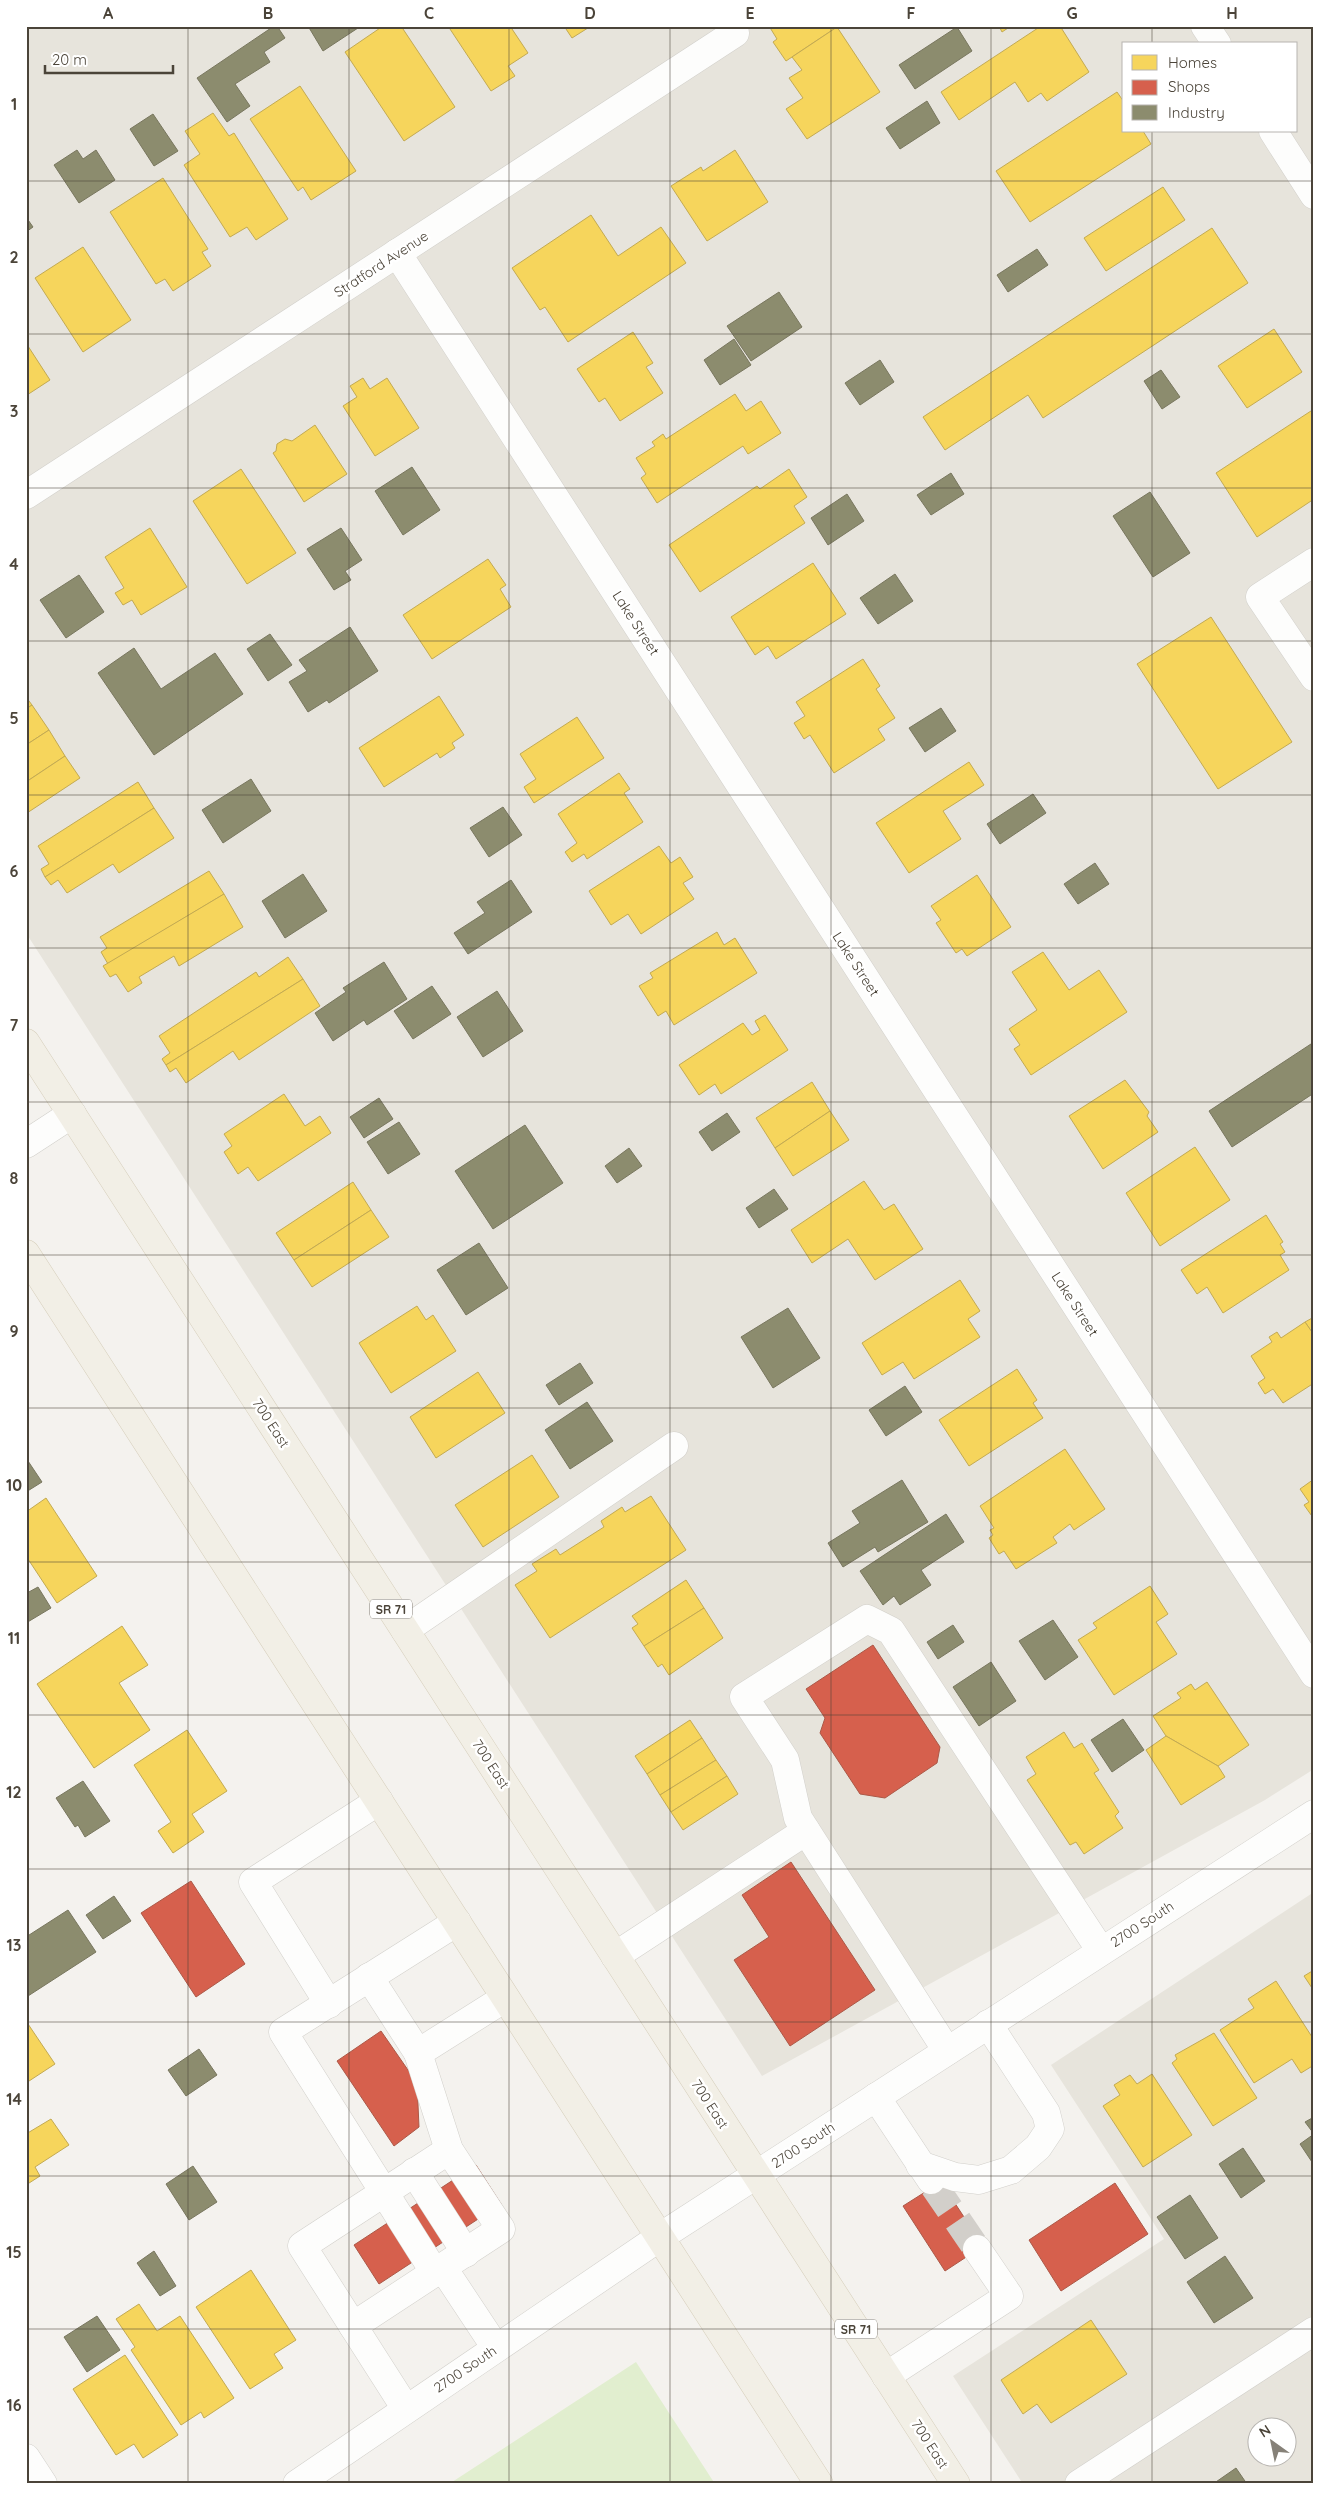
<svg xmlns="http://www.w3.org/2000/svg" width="1340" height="2510" viewBox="0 0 1340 2510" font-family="Quicksand,sans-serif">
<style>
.residential{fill:#e7e4dc;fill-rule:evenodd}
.green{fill:#e1eecf}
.homes{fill:#f6d55c;stroke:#c3aa52}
.shops{fill:#d6604d;stroke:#ac5847}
.industry{fill:#8c8c6e;stroke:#78765e}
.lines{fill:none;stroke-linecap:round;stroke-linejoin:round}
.minor-tunnel{stroke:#d2cfca;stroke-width:28;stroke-dasharray:28 14;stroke-linecap:butt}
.minor-casing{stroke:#d2d0cb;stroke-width:29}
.major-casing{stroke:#d6cebb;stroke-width:29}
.minor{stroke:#fdfdfc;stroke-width:28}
.major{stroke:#f2efe6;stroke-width:28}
.grid{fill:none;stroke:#4b4439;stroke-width:1;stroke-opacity:0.55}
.labels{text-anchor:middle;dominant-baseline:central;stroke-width:5;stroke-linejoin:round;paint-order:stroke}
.shield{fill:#fff;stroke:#817c74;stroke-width:1}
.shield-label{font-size:12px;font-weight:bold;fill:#4b4439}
.street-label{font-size:14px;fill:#4b4439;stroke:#fff}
.neatline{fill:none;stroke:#4b4439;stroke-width:2}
.grid-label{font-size:16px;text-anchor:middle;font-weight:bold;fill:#4b4439}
</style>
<rect width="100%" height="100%" fill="#f4f2ee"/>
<g class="residential">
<path d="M26,26H1314V1769L1265,1800L762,2076L26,933ZM1124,44H1296V131H1124Z"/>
<path d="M1314,1892V2484H1023L953,2376L1164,2239L1051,2065ZM1258,2428H1288V2458H1258Z"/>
</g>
<path class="green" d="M636,2362L715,2484H449Z"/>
<g class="homes">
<path d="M383,26H401L455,107L404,141L345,52Z"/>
<path d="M448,26H510L528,53L508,66L515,76L491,91Z"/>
<path d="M564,26H591L572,38Z"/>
<path d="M769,26H837V27L786,61L773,42L777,39Z"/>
<path d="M999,26H1011L1002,32Z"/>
<path d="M1041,26H1060L1089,72L1047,101L1041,93L1028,102L1015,82L959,120L941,92Z"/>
<path d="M837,27L880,92L807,139L786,109L803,98L789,78L802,70L792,57Z"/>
<path d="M300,86L356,171L311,200L303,187L298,191L250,119Z"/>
<path d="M1117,92L1124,102V131H1143L1151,144L1030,222L996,171Z"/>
<path d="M213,113L229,136L234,133L288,219L256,240L247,227L230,237L184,165L200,154L185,131Z"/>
<path d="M735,150L768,202L707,241L671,186L701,167L703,171Z"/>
<path d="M163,178L208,249L202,252L211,266L173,291L165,279L156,284L110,212Z"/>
<path d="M1163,187L1185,220L1106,271L1084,238Z"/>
<path d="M591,215L618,256L661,227L686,263L568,342L545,307L540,310L512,268Z"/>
<path d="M1212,228L1248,283L1043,418L1028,395L945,450L923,417Z"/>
<path d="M83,247L131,320L83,352L35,278Z"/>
<path d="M1274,329L1302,372L1247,408L1218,366Z"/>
<path d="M633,332L653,363L646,367L663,393L620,421L605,398L599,402L577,369Z"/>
<path d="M26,343L50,380L27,395L26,393Z"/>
<path d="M363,378L370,389L387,378L419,428L375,456L343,406L357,397L350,386Z"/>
<path d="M735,394L746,411L761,401L781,433L748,454L743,446L657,503L641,478L646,474L636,458L655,446L652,442L663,434L666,439Z"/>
<path d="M1314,409V499L1257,537L1216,473Z"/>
<path d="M315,425L347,474L304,502L273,453L276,451L277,444L285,439L292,441Z"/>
<path d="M241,469L296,553L247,584L193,501Z"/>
<path d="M789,469L807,497L794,506L805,523L700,592L669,545L757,486L760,489Z"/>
<path d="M150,528L187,587L141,615L132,600L123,605L115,593L124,588L105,557Z"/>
<path d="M488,559L506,585L500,589L511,607L432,659L403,615Z"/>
<path d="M813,563L846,614L776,659L768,646L755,655L731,617Z"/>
<path d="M1211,617L1292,742L1218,789L1137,664Z"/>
<path d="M863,659L880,686L876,689L895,718L878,729L885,740L834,773L810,735L804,739L794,723L805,716L796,702Z"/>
<path d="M439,696L464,735L452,743L455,748L440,758L437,753L384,787L359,748Z"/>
<path d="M26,697L32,705L26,709Z"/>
<path d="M32,705L49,730L26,745V709Z"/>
<path d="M577,717L604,758L534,803L524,787L536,779L520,754Z"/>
<path d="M49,730L65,756L26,782V745Z"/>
<path d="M65,756L80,778L27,813L26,782Z"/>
<path d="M969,762L984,785L943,811L961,839L909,873L876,823Z"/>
<path d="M619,773L630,789L624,793L643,822L587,859L584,854L572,862L565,852L577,843L558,814Z"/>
<path d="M138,782L154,808L45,877L41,869L49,864L38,846Z"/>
<path d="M154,808L174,838L119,873L113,864L67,893L58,880L51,885L45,877Z"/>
<path d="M659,846L671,863L680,857L693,877L683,883L694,899L641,934L628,914L611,925L589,891Z"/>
<path d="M209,871L224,894L108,964L101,952L107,948L100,937Z"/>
<path d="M977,875L1011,927L967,956L962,949L956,953L936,923L941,920L931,906Z"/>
<path d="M224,894L243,927L179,966L174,956L139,977L142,983L128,992L116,974L110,977L103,966Z"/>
<path d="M717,932L724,945L735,938L757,973L674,1025L666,1011L658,1016L639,986L653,978L650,973Z"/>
<path d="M1043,952L1069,990L1099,970L1127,1012L1031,1075L1014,1049L1020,1045L1009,1029L1037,1010L1012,972Z"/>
<path d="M288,957L303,979L166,1065L162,1059L170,1053L159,1036L256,972L259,977Z"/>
<path d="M303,979L320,1006L239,1060L233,1051L186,1083L176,1068L170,1072L166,1065Z"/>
<path d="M765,1015L788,1050L721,1094L715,1084L699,1095L679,1065L743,1023L752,1035L760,1030L755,1021Z"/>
<path d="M1125,1080L1149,1112L1147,1116L1158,1132L1103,1169L1069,1116Z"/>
<path d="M812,1082L830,1111L775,1148L756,1118Z"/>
<path d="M284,1094L305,1126L320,1116L331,1133L258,1181L248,1167L238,1174L224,1152L232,1146L224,1134Z"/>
<path d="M830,1111L849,1140L793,1176L775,1148Z"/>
<path d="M1195,1147L1230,1200L1160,1246L1126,1193Z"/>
<path d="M864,1181L884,1210L894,1204L923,1249L875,1280L848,1239L812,1263L791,1230Z"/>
<path d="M353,1182L371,1210L294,1260L276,1233Z"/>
<path d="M371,1210L389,1237L312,1287L294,1260Z"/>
<path d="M1266,1215L1283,1242L1280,1244L1285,1252L1280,1255L1289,1270L1223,1313L1207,1287L1197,1294L1181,1270Z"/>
<path d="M960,1280L980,1311L968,1319L980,1337L914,1379L903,1362L882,1375L862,1343Z"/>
<path d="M417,1306L426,1320L433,1315L456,1351L391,1393L359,1343Z"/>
<path d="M1314,1317V1335L1305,1322Z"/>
<path d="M1305,1322L1314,1335V1383L1283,1403L1273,1389L1265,1394L1258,1383L1265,1378L1251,1356L1272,1342L1269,1337L1277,1332L1281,1338Z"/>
<path d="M1017,1369L1037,1400L1033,1403L1043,1418L969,1466L939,1420Z"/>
<path d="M478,1372L505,1413L436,1458L410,1417Z"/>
<path d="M1065,1449L1105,1509L1074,1530L1070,1524L1053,1537L1057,1543L1016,1569L1004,1551L999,1554L989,1538L993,1535L990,1530L994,1528L980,1506Z"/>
<path d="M532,1455L559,1497L483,1547L455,1505Z"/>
<path d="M1314,1479V1519L1304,1505L1309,1502L1300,1489Z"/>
<path d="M651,1496L686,1550L550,1638L515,1585L537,1571L532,1564L556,1549L560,1555L604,1527L601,1521L622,1507L625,1512Z"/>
<path d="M46,1498L97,1576L57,1603L26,1556V1512Z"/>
<path d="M686,1580L704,1608L644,1646L632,1628L638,1624L632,1616Z"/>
<path d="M1150,1586L1168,1614L1156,1622L1177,1654L1114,1695L1078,1640L1097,1628L1093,1623Z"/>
<path d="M704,1608L723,1638L669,1675L662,1664L658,1667L644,1646Z"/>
<path d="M122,1626L148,1665L119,1683L150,1730L94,1768L37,1684Z"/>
<path d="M1207,1682L1249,1745L1218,1766L1166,1736L1153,1716L1181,1698L1177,1693L1191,1684L1195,1690Z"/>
<path d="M690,1720L702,1738L647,1774L635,1756Z"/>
<path d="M187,1730L227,1791L192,1814L204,1832L173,1853L158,1831L171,1822L134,1765Z"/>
<path d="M1064,1732L1074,1748L1082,1743L1099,1770L1094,1773L1119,1812L1115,1816L1123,1828L1084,1854L1076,1842L1070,1845L1027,1780L1036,1774L1026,1757Z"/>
<path d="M1166,1736L1218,1766L1225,1777L1181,1805L1146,1750Z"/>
<path d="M702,1738L716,1760L660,1795L647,1774Z"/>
<path d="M716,1760L727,1776L671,1812L660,1795Z"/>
<path d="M727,1776L738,1794L683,1830L671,1812Z"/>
<path d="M1314,1970V1991L1304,1976Z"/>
<path d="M1276,1981L1314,2040V2065L1301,2073L1292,2059L1254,2083L1220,2030L1254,2008L1248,1999Z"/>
<path d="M26,2021L55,2064L26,2083Z"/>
<path d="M1214,2033L1257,2098L1213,2126L1172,2063L1177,2059L1175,2055Z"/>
<path d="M1152,2074L1192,2135L1143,2167L1103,2106L1120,2095L1114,2085L1130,2075L1137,2084Z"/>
<path d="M51,2119L69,2145L35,2167L40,2176L26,2185V2134Z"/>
<path d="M251,2270L296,2340L274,2354L283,2368L250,2389L196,2307Z"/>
<path d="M139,2304L157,2331L180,2316L234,2398L204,2418L201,2412L181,2425L131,2350L135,2347L116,2319Z"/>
<path d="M1091,2320L1127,2374L1051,2423L1037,2404L1023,2414L1001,2380Z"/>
<path d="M125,2355L178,2435L143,2458L134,2444L116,2455L73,2389Z"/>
</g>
<g class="shops">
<path d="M873,1645L940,1747L937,1763L885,1798L860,1794L820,1733L825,1718L806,1689Z"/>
<path d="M791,1862L875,1990L790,2046L734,1960L769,1937L742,1895Z"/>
<path d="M191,1881L245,1964L196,1997L141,1913Z"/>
<path d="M381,2031L417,2083L419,2127L394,2146L337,2061Z"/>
<path d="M476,2165L501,2204L379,2284L354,2245Z"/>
<path d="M941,2182L983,2246L945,2271L903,2206Z"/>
<path d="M1115,2183L1148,2234L1061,2291L1029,2240Z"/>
</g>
<g class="industry">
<path d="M274,26H277L285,38L264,52L270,62L235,84L250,106L227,122L197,78Z"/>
<path d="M308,26H361L323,51Z"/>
<path d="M957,27L972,51L915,89L899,65Z"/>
<path d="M927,101L940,123L900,149L886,128Z"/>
<path d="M153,114L178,151L154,166L130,129Z"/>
<path d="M77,150L83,159L96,150L115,180L79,203L54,165Z"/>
<path d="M26,217L33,227L26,232Z"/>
<path d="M1037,249L1048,265L1008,292L997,275Z"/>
<path d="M779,292L802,327L751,361L727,326Z"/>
<path d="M734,339L751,365L720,385L704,360Z"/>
<path d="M880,360L894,382L860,405L845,383Z"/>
<path d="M1161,370L1180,397L1162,409L1144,381Z"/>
<path d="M412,467L440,510L403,535L375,491Z"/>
<path d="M951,473L964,494L931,515L917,495Z"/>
<path d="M1150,492L1190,553L1153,577L1113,516Z"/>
<path d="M847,494L864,521L828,545L811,518Z"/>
<path d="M341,528L362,560L345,571L351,580L334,590L307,549Z"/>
<path d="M895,574L913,601L878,624L860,598Z"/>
<path d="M79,575L104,612L66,638L40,600Z"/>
<path d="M350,627L378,671L329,703L327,700L308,712L289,682L307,671L299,660Z"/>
<path d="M270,634L292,665L268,681L247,649Z"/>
<path d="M134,648L161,689L215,653L243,694L154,755L98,673Z"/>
<path d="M941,708L956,731L925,752L909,728Z"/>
<path d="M251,779L271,811L223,843L202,810Z"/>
<path d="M1033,794L1046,813L1000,844L987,824Z"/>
<path d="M503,807L522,835L489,857L470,828Z"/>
<path d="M1095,863L1109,884L1078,904L1064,884Z"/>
<path d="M303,874L327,911L285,938L262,901Z"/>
<path d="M511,880L532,912L468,954L454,933L485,913L477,902Z"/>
<path d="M384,962L407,999L367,1025L364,1020L333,1041L315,1013L346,992L343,988Z"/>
<path d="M432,986L451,1014L413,1039L394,1011Z"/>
<path d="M497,991L523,1031L483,1057L457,1017Z"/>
<path d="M1314,1042V1093L1232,1147L1209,1111Z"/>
<path d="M379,1098L393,1119L364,1138L350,1117Z"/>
<path d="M727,1113L740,1132L712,1151L699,1132Z"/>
<path d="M399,1122L420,1154L388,1174L367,1142Z"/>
<path d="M525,1125L563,1183L493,1229L455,1171Z"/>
<path d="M629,1148L642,1166L617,1183L605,1166Z"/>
<path d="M774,1189L788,1209L759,1228L746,1208Z"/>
<path d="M479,1243L508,1288L466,1315L437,1270Z"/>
<path d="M788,1308L820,1358L773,1388L741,1337Z"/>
<path d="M580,1363L593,1383L559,1405L546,1385Z"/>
<path d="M905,1386L922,1412L886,1436L869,1410Z"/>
<path d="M587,1402L613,1441L570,1469L545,1430Z"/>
<path d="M26,1458L42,1482L26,1492Z"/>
<path d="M902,1480L928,1522L878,1552L875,1547L843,1567L828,1543L860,1523L852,1511Z"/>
<path d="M946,1514L964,1542L921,1570L931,1585L900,1605L894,1596L883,1605L860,1571Z"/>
<path d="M38,1587L51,1608L26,1623V1591L27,1593Z"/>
<path d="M1053,1620L1078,1657L1045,1680L1019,1641Z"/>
<path d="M953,1625L964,1642L938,1659L927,1642Z"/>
<path d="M991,1662L1016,1701L979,1726L953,1687Z"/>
<path d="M1123,1719L1144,1750L1112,1772L1091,1740Z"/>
<path d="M83,1781L110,1821L85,1837L78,1825L75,1827L56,1798Z"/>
<path d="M114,1896L131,1921L103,1939L86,1915Z"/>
<path d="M68,1910L96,1952L28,1996L26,1937Z"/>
<path d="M199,2049L217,2075L186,2096L168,2070Z"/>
<path d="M1314,2117V2134L1305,2122Z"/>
<path d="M1314,2134V2165L1300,2144Z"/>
<path d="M1243,2148L1265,2181L1241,2198L1219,2164Z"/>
<path d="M193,2166L217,2202L189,2220L166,2184Z"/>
<path d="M1190,2195L1218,2238L1185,2259L1157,2217Z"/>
<path d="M154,2251L176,2286L160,2296L137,2263Z"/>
<path d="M1225,2256L1253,2298L1214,2323L1187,2282Z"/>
<path d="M97,2316L120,2350L87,2372L64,2337Z"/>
<path d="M1236,2468L1247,2484H1213Z"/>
</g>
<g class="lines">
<path class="minor-tunnel" d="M934,2186L977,2249"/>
<defs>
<g id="minor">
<path d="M1205,26L1217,44"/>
<path d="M1273,131L1314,195"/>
<path d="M397,253L1314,1674"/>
<path d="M26,495L735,33"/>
<path d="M1314,562L1260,597L1314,677"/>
<path d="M26,1144L72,1114"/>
<path d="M405,1630L674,1446"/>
<path d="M615,1956L806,1831"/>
<path d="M369,1977L418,2053"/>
<path d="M329,2004L253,1882L379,1801"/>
<path d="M947,2051L798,1818L785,1760L744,1697L867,1619L891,1631L1101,1951"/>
<path d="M876,2097L931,2180"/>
<path d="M920,2165L955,2177L979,2180L1011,2170L1038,2147L1050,2129L1046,2113L988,2024"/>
<path d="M414,2172L466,2253"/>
<path d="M443,2268L496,2348"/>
<path d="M435,2273L283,2032L457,1922"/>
<path d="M353,2326L302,2246L449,2150"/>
<path d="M886,2376L1009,2296L977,2249"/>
<path d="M406,2409L353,2326L501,2229L449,2150L418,2053L505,1998"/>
<path d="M26,2458L43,2484"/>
<path d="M297,2484L660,2237L1314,1814"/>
<path d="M1079,2484L1314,2331"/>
</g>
<g id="major">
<path d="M26,1043L956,2484"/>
<path d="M26,1254L819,2484"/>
</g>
</defs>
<use href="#minor" class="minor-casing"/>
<use href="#major" class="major-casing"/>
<use href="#minor" class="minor"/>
<use href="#major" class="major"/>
</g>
<path class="grid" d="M188,26V2484M349,26V2484M509,26V2484M670,26V2484M831,26V2484M991,26V2484M1152,26V44M1152,131V2484M26,181H1314M26,334H1314M26,488H1314M26,641H1314M26,795H1314M26,948H1314M26,1102H1314M26,1255H1314M26,1408H1314M26,1562H1314M26,1715H1314M26,1869H1314M26,2022H1314M26,2176H1314M26,2329H1314"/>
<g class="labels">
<g class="shield">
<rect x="370" y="1599.5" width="42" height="19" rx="4"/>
<rect x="835" y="2319.5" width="42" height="19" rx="4"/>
</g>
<g class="shield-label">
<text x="391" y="1609">SR 71</text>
<text x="856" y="2329">SR 71</text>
</g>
<g class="street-label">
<text transform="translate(381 264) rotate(-33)">Stratford Avenue</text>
<text transform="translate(636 623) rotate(57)">Lake Street</text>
<text transform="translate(856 964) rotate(57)">Lake Street</text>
<text transform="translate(1075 1304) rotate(57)">Lake Street</text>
<text transform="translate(271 1423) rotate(57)">700 East</text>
<text transform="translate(491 1764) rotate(57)">700 East</text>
<text transform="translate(1142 1924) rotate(-33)">2700 South</text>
<text transform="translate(710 2104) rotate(57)">700 East</text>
<text transform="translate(803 2145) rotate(-33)">2700 South</text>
<text transform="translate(465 2369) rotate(-34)">2700 South</text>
<text transform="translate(930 2444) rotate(57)">700 East</text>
</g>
</g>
<rect width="1340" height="2510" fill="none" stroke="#ffffff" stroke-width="55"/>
<rect x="1122" y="42" width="175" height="90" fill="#ffffff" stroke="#b7b4b0"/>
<rect x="1132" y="55" width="25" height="15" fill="#f6d55c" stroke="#b7b4b0"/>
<text x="1168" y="68" font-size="15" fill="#4b4439">Homes</text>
<rect x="1132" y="80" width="25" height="15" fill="#d6604d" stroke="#b7b4b0"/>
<text x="1168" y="92" font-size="15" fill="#4b4439">Shops</text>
<rect x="1132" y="105" width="25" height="15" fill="#8c8c6e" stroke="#b7b4b0"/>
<text x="1168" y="118" font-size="15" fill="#4b4439">Industry</text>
<g transform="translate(1272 2442) rotate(327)"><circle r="24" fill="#ffffff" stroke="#b7b4b0"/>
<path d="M0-4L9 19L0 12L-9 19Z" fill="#868178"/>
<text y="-8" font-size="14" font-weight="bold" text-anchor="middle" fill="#4b4439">N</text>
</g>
<path d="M45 65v8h128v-8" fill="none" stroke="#4b4439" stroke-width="2.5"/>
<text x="52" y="65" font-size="15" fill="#4b4439" stroke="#ffffff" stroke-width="4" paint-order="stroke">20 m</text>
<rect x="28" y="28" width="1284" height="2454" class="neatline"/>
<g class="grid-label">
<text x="108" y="19">A</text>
<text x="268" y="19">B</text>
<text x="429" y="19">C</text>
<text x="590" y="19">D</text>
<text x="750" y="19">E</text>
<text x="911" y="19">F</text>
<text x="1072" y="19">G</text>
<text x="1232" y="19">H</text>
<text x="14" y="110">1</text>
<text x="14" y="263">2</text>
<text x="14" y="417">3</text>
<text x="14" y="570">4</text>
<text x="14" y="724">5</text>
<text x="14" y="877">6</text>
<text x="14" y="1031">7</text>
<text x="14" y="1184">8</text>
<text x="14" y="1337">9</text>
<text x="14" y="1491">10</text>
<text x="14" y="1644">11</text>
<text x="14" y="1798">12</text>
<text x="14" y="1951">13</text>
<text x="14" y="2105">14</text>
<text x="14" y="2258">15</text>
<text x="14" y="2411">16</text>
</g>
</svg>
